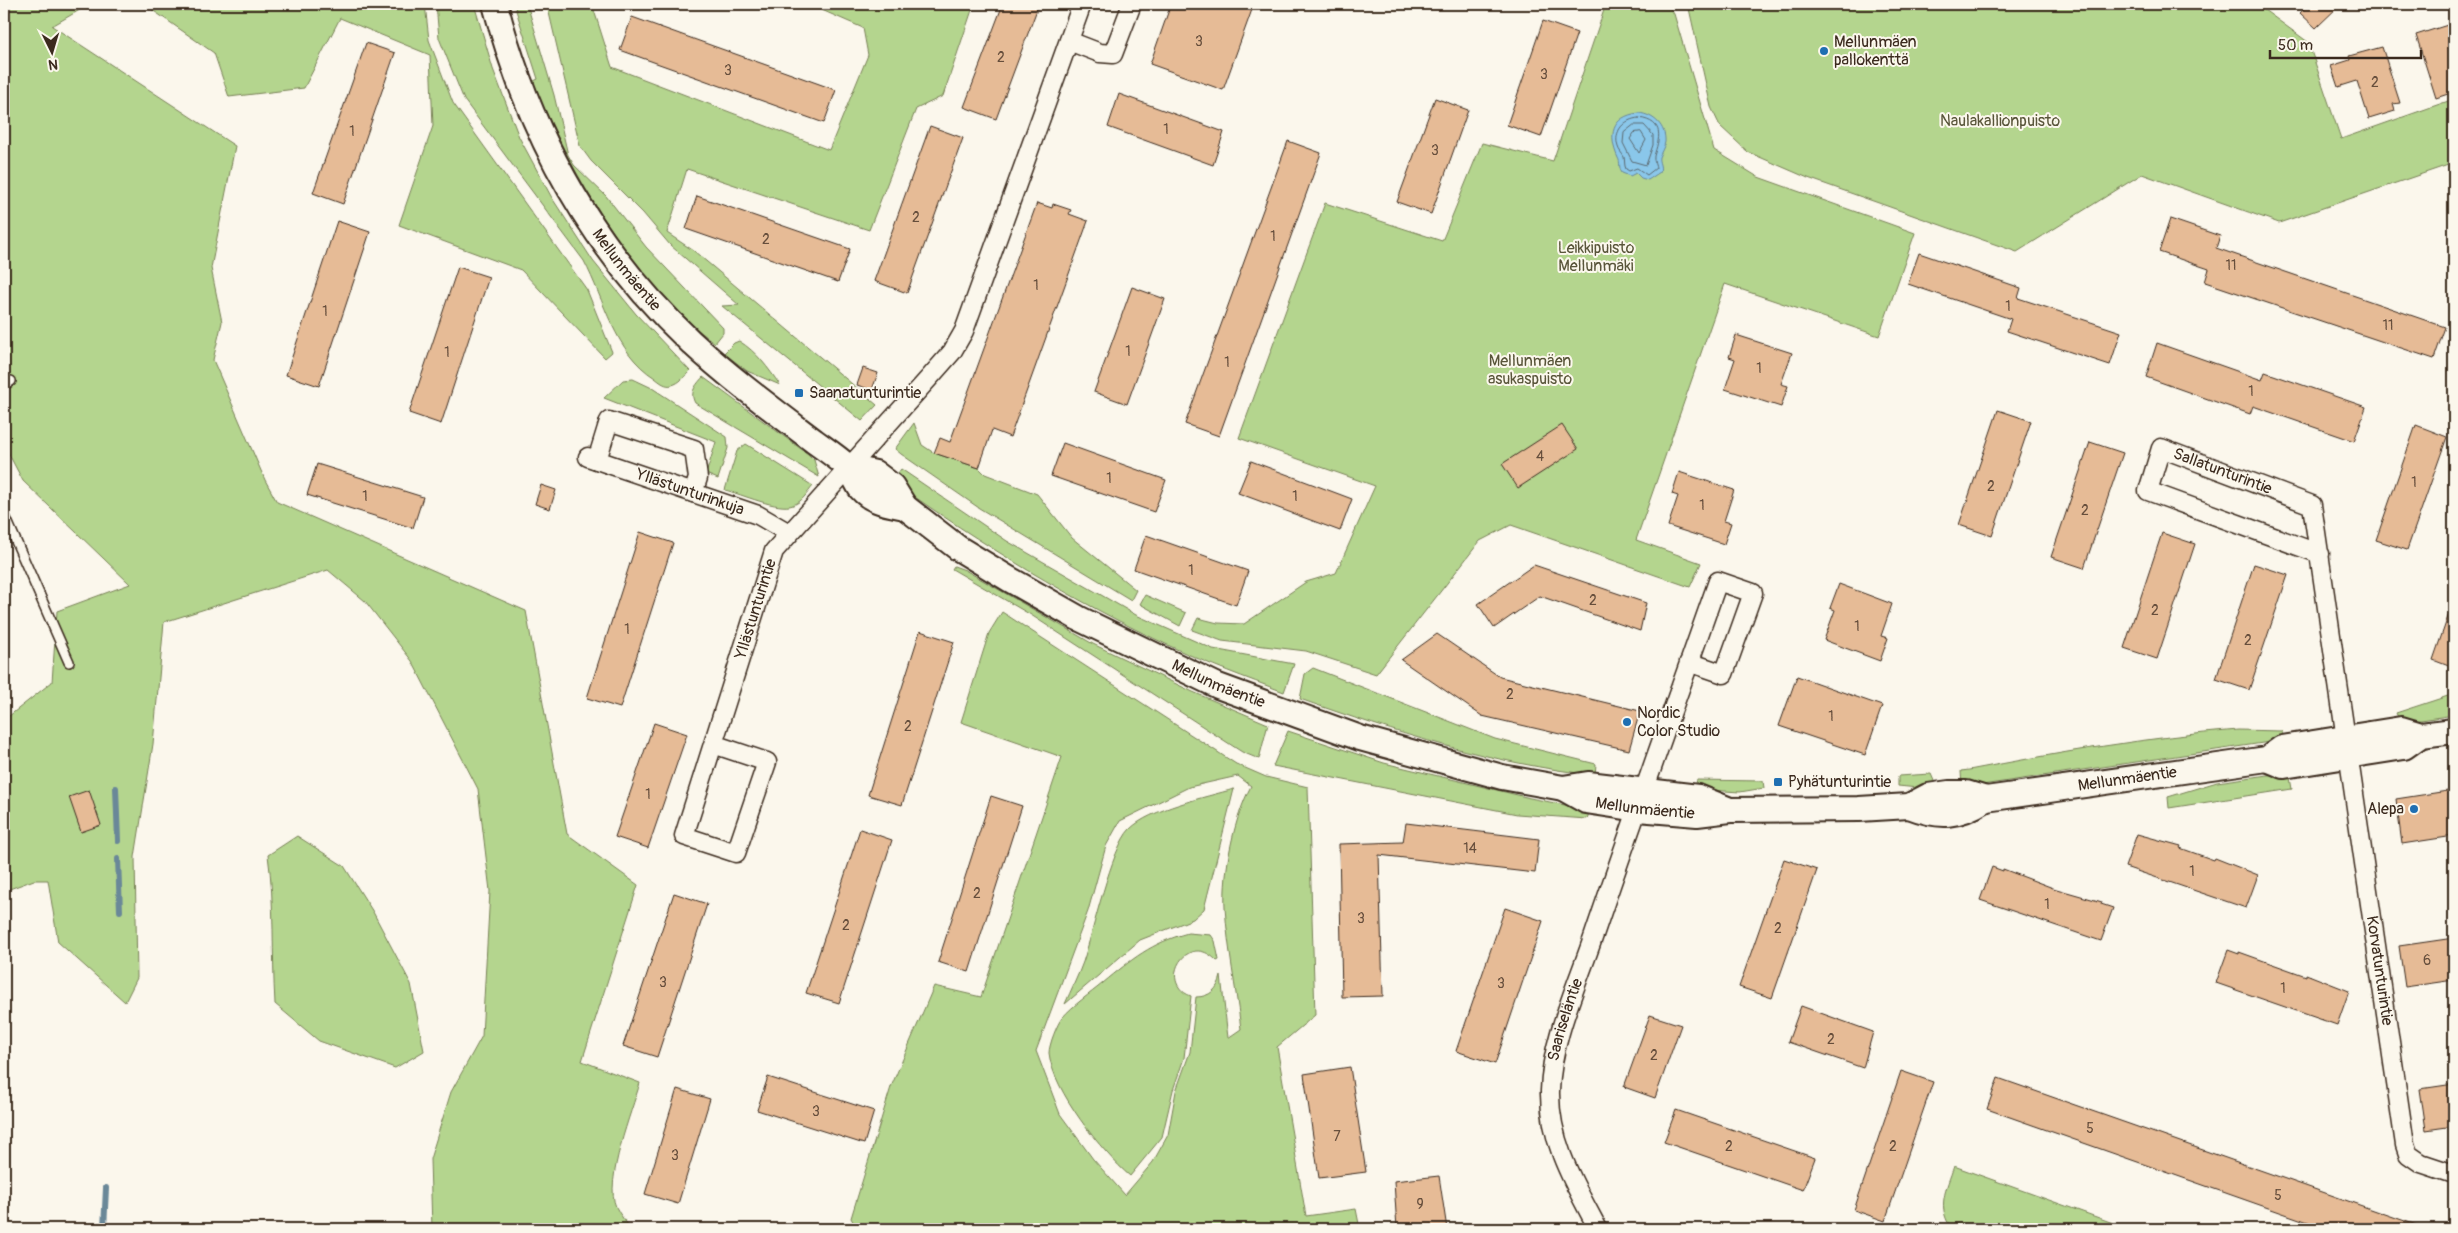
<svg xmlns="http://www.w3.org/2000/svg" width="2458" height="1233" font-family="Pangolin,sans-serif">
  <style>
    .green { fill: #b4d58e; stroke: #788056; fill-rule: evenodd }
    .water { fill: #8ac7ea; stroke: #6a8898 }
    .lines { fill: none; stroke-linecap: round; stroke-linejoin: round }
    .shore { stroke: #5b6970; stroke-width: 1 }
    .stream { stroke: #6a8898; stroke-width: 6 }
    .building { fill: #e6bb96; stroke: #3b2a1e }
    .lane-casing { stroke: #3b2a1e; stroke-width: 12 }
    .street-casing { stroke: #3b2a1e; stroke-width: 21 }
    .secondary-casing { stroke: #3b2a1e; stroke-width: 28 }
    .lane { stroke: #fbf7ec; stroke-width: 9 }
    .street { stroke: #fbf7ec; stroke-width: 18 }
    .secondary { stroke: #fbf7ec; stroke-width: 24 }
    .poi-dot { fill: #1f6fb2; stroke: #fbf7ec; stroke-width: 2 }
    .labels { text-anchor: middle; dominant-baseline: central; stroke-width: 4; stroke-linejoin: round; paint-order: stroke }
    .number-label { font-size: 14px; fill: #664e3c }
    .poi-label { font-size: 16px; fill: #3b2a1e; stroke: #fbf7ec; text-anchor: start }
    .park-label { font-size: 16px; fill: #59553a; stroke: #fbf7ec }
    .street-label { font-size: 16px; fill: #3b2a1e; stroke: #fbf7ec }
  </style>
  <rect width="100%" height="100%" fill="#fbf7ec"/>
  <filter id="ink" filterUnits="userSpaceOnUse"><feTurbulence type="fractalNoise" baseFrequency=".02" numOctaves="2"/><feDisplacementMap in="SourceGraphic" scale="10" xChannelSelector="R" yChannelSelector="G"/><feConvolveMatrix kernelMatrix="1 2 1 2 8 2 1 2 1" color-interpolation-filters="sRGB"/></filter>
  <g filter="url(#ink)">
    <path class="green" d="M4,4H90L52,26L235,146L211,268L222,322L213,360L265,480L277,502L526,611L567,834L638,885L582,1061L640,1083C632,1111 604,1181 616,1207C620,1215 626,1223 632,1229H432L430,1159L451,1092L482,1036L490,891L478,789L412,661L365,601L328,570L164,622L153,744L135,857L137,978L125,1002L58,942L48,880H34L4,891V720L52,682L57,611L130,584L23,481L4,445Z
      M119,4H425L429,40L453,103L587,290L612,352L605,358L521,270L399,225L433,126L430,55L340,18L304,88L229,97L214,53L151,9Z
      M436,4H474L493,69L519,137L552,198L593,261L636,314L690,371C685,376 680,383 672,385C666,387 660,382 655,378C614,352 605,301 584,261L464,100L439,38Z
      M514,4H527L554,95L568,155L574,165L606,196L646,247L723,328V333L715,343C692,327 673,306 654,285C601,224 565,156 532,82L538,79Z
      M547,4H592L612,67L829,150L868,55L863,28L808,4H974L943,96L916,109L869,230L687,169L667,233L694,251L877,405L862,421L722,306L739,305L670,245L643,213L591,161L580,146Z
      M1606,4H1667L1674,14L1714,150L1758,177L1915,233L1879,336L1725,284L1636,540L1701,563L1690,587L1511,525L1480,541L1376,674L1306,651L1222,641L1192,630L1198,618L1218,623L1244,624L1306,582L1336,573L1375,486L1239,438L1325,203L1442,241L1482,143L1553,161Z
      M1688,4H2256L2308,42L2341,139L2454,99V163L2279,223L2142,174L2017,252L1808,178L1748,152L1720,126L1711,107Z
      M739,341C757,352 768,368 780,385L747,371L724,353L734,343Z
      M703,377L808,454L814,460L819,477L695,403C689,392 696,385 703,377Z
      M633,379L652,388L727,437L728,448L718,479L706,474L716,442L604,398L623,380Z
      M914,423L922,445L934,453L979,468L985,474L1037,494L1072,538L1136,590L1131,600L979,508L901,454L895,449Z
      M746,444L813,486C807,493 802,502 793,505C779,511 741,494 725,490L737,451Z
      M901,469L1007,541L1136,615L1213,649L1294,664L1284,692C1246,678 1208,664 1172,647C1073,601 981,544 892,481Z
      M954,566L965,570L1093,644L1193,692L1268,724L1259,759L1242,752L1031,615L952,569Z
      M1145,595L1186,613L1180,626L1140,604Z
      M1002,612L1236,764L1266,777L1308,787L1315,1015L1277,1047L1306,1216L1356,1209L1360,1229H857L851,1218L891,1087L934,986L981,997L1062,757L961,722L989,633ZM1238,776L1251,786C1234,818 1223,871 1225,908C1228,949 1236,989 1241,1029L1228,1038L1221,976C1218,989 1210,997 1196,997L1190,1052L1176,1091L1168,1135L1153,1162L1125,1195L1093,1159L1060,1114L1036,1051L1088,911L1106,846L1120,821L1189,787Z
      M1313,668L1495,739L1596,764L1595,775C1494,764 1396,733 1300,699L1305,674Z
      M2454,694V715L2401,723L2396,713Z
      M2238,730L2282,731L2283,740L1962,788L1961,771L1969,770C2057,753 2148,737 2238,730Z
      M1288,731L1384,763L1530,798L1590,810L1587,819L1517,814L1273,766Z
      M2289,772L2292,789L2169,808L2168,797L2217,782Z
      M1931,774L1938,790L1898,786V776Z
      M1697,780L1763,781L1764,788L1740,792L1694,789Z
      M1234,789L1204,909L1193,919L1140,940L1065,1004C1071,990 1078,976 1083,962C1093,933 1111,848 1130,829C1150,809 1206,797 1234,789Z
      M297,836L344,866L373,912L411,984L424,1051L395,1068L319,1041L275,1004C272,955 275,904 268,855Z
      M1188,933L1211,935L1215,941L1219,960L1217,961C1187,929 1156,983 1191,996L1184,1058L1173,1090L1162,1137L1130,1176C1102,1152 1053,1091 1049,1053C1049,1045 1057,1024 1062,1018C1073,1005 1090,994 1103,983C1132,959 1151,943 1188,933Z
      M1954,1166L2127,1228L2126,1229H1952C1936,1207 1946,1190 1954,1166Z"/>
    <path class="water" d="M1639,113C1654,115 1666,126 1665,142C1664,148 1661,152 1659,157C1658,162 1662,166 1660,172L1648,180L1641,178L1636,173L1630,176L1622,173C1618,167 1621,163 1618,158C1608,136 1611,116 1639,113Z"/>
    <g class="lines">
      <path class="shore" d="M1639,118C1666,122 1659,139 1654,156C1653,160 1656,165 1656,168L1647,175L1637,168L1629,171L1626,169C1624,165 1625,161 1624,157C1622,153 1619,151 1618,147C1613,131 1624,119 1639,118Z
        M1634,125H1644L1653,135V145L1646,165L1632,161L1623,143L1624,133Z
        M1641,132L1646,140L1639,153L1630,139L1634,133Z"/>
      <path class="stream" d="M116,788L118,841
        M118,859L120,911
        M104,1229L106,1188"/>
    </g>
    <path class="building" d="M1003,4H1039L996,119L964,107Z
      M1171,4H1254L1223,90L1150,64Z
      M2309,4H2341L2316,28L2300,13Z
      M632,17L836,90L824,123L620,50Z
      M1543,21L1577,33L1541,137L1507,125Z
      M2454,23V92L2436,98L2416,35Z
      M366,43L395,53L343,204L313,193Z
      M2382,47L2400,103L2393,104L2395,111L2369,119L2357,81L2338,87L2331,66L2350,60L2349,56Z
      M1119,94L1224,132L1213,165L1108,127Z
      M1435,98L1468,110L1431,214L1397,202Z
      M930,126L963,138L907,293L874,281Z
      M1288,141L1321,153L1219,436L1185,424Z
      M697,196L850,249L838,282L686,229Z
      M1037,203L1052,208L1053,204L1071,210L1069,214L1088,221L1010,437L992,430L979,468L934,453L940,438L950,442Z
      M2170,219L2220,236L2216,248L2445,327L2434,359L2205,282L2209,269L2159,252Z
      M337,221L370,232L319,386L286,375Z
      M1919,253L2021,288L2018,298L2121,332L2110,365L2007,331L2011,319L1908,284Z
      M458,267L489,277L441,424L409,413Z
      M1132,287L1165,299L1127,404L1094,392Z
      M1736,335L1792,353L1781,384L1788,386L1781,407L1725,389L1735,359L1729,357Z
      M2157,343L2262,380L2265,372L2366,407L2354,441L2253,406L2250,414L2146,377Z
      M863,368L878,373L872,390L857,385Z
      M1998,410L2031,421L1992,536L1959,525Z
      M1562,425L1578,449L1518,488L1502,464Z
      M2416,425L2447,437L2407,550L2376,540Z
      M2090,442L2123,453L2084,568L2051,557Z
      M1063,443L1166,480L1154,512L1051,476Z
      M1251,461L1352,499L1340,531L1238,493Z
      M317,464L423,497L413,528L307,495Z
      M1679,472L1734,490L1724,521L1731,523L1724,544L1668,526L1678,496L1672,494Z
      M541,485L556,490L550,509L535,504Z
      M640,532L673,543L620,708L587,698Z
      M2162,533L2195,544L2157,659L2124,648Z
      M1146,535L1248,571L1236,605L1134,569Z
      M2254,564L2288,575L2249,690L2216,679Z
      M1534,565L1646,603L1640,631L1540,596L1494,628L1478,604Z
      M1839,584L1892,604L1881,636L1888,638L1880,661L1824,640L1835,610L1830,608Z
      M2452,605L2454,606V668L2433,660Z
      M920,631L954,642L902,805L868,795Z
      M1437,634L1500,677L1640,711L1629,750L1482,716L1401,660Z
      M1797,676L1882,706L1865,755L1779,726Z
      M654,723L687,734L648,848L615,837Z
      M89,790L101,825L81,832L69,797Z
      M2454,790V836L2402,844L2396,799Z
      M991,796L1022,806L969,972L938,962Z
      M1406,823L1539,839L1535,873L1379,855L1383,996L1342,997L1339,844L1403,842Z
      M860,829L892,840L839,1003L806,993Z
      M2137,834L2181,846L2180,848L2214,860L2215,858L2258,875L2246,908L2125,867Z
      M1784,859L1817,870L1772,998L1739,987Z
      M1992,867L2003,871V869L2053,888L2102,902L2101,904L2113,908L2101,941L1980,900Z
      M674,893L707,904L657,1057L623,1046Z
      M1505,908L1543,921L1495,1064L1456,1051Z
      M2454,938V980L2405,987L2399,946Z
      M2228,950L2239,954V952L2306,976V974L2349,991L2337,1025L2216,983Z
      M1801,1006L1873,1032L1863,1068L1788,1042Z
      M1650,1015L1681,1025L1655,1098L1624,1087Z
      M1350,1067L1366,1172L1319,1178L1304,1074Z
      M1901,1071L1933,1082L1885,1221L1854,1210Z
      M768,1077L874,1111L864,1144L757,1110Z
      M1998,1078L2422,1227L2421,1229H2328L1987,1109Z
      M2454,1084V1126L2426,1130L2420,1089Z
      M677,1089L710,1099L678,1204L645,1194Z
      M1676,1110L1815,1158L1803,1190L1664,1142Z
      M1439,1176L1447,1229H1397L1394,1181Z"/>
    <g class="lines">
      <defs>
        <path id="lane" d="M4,385L11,381
          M4,514L69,662"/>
        <g id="street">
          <path d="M1069,41L1100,53L1113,54L1132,4"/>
          <path id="s1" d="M588,457L758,515L789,533"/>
          <path d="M597,460L609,421L694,449L698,478L693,493"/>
          <path id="s2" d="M2320,554L2148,491L2161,448L2312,505L2405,1145L2408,1154L2421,1163L2454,1174"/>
          <path id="s3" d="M713,744L767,762L736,853L684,836L774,551L930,377L952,352L964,331L1082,4"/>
          <path id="s4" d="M1598,1229C1575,1185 1549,1143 1550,1091C1551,1039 1579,981 1595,932C1635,814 1677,698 1718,581L1753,593L1724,674L1689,662"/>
        </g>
        <g id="secondary">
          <path id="s5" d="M495,4C529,134 592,249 691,342C730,378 772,409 814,441C825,449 837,457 847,466C853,472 856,482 861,489C872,502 890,504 905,507"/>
          <path id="s6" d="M848,467L875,473L892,486L905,507L958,548L1009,579L1078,618L1218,686L1360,738L1502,777L1563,788L1588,784L1698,797L1730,810"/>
          <path d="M2267,759L2284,766L2290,765L2404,747L2421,735"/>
          <path id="s7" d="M1563,788L1586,801L1638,809L1697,814L1730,810L1859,809L1909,806L1928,796L1949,793H1966L1986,799"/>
          <path id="s8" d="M1909,806C1940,818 1958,817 1986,799L2267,759L2282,748L2401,729L2421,735L2454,731"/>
        </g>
      </defs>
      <use href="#lane" class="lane-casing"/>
      <use href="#street" class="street-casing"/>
      <use href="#secondary" class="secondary-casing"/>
      <use href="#lane" class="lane"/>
      <use href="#street" class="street"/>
      <use href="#secondary" class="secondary"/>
    </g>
  </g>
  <g class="poi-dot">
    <circle cx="1824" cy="51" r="5"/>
    <rect x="794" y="388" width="10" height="10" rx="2.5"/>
    <circle cx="1627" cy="722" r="5"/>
    <rect x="1773" y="777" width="10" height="10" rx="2.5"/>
    <circle cx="2414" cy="809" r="5"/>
  </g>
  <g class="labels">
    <g class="number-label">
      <text x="1199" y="41">3</text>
      <text x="1001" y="57">2</text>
      <text x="728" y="70">3</text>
      <text x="1544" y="74">3</text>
      <text x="2375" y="82">2</text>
      <text x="1166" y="129">1</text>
      <text x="352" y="131">1</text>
      <text x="1435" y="150">3</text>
      <text x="916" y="217">2</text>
      <text x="1273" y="236">1</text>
      <text x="766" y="239">2</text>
      <text x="2231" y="265">11</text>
      <text x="1036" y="285">1</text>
      <text x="2008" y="306">1</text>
      <text x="325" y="311">1</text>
      <text x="2388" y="325">11</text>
      <text x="1128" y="351">1</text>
      <text x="447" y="352">1</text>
      <text x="1227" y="362">1</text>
      <text x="1759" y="368">1</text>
      <text x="2251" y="391">1</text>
      <text x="1540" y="456">4</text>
      <text x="1109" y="478">1</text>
      <text x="2414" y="482">1</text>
      <text x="1991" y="486">2</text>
      <text x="365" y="496">1</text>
      <text x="1295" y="496">1</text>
      <text x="1702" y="505">1</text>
      <text x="2085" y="510">2</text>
      <text x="1191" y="570">1</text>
      <text x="1593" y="600">2</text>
      <text x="2155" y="610">2</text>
      <text x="1857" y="626">1</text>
      <text x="627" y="629">1</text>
      <text x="2248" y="640">2</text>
      <text x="1510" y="694">2</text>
      <text x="1831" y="716">1</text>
      <text x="908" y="726">2</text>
      <text x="648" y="794">1</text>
      <text x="1470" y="848">14</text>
      <text x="2192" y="871">1</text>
      <text x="977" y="893">2</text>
      <text x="2047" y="904">1</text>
      <text x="1361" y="918">3</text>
      <text x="846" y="925">2</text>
      <text x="1778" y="928">2</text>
      <text x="2427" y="960">6</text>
      <text x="663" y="982">3</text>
      <text x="1501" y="983">3</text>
      <text x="2283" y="988">1</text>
      <text x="1831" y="1039">2</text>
      <text x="1654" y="1055">2</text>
      <text x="816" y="1111">3</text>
      <text x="2090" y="1128">5</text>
      <text x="1337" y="1136">7</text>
      <text x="1729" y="1146">2</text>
      <text x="1893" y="1146">2</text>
      <text x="675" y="1155">3</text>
      <text x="2278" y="1195">5</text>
      <text x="1420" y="1204">9</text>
    </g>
    <g class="poi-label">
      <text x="1834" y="42">Mellunmäen<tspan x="1834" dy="18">pallokenttä</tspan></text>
      <text x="809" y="393">Saanatunturintie</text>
      <text x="1637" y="713">Nordic<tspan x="1637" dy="18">Color Studio</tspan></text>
      <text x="1788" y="782">Pyhätunturintie</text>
      <text x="2404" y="809" text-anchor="end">Alepa</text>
    </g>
    <g class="park-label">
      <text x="2000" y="121">Naulakallionpuisto</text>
      <text x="1596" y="248">Leikkipuisto<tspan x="1596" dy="18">Mellunmäki</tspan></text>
      <text x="1530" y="361">Mellunmäen<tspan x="1530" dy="18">asukaspuisto</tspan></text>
    </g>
    <g class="street-label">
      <text stroke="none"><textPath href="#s5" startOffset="299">Mellunmäentie</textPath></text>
      <text stroke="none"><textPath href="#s2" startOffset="294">Sallatunturintie</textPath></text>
      <text stroke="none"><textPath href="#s1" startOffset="108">Yllästunturinkuja</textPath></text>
      <text stroke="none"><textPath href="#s3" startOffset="446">Yllästunturintie</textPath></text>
      <text stroke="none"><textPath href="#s6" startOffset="435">Mellunmäentie</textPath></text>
      <text stroke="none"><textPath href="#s8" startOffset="224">Mellunmäentie</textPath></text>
      <text stroke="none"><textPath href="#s7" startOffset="86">Mellunmäentie</textPath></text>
      <text stroke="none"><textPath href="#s2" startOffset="860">Korvatunturintie</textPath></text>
      <text stroke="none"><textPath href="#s4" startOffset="221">Saariseläntie</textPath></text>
    </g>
  </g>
  <rect width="2458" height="1233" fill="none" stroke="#fbf7ec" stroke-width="20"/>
  <rect x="10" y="10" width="2438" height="1213" fill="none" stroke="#3b2a1e" stroke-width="2" filter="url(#ink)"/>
  <g transform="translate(52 52) rotate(175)" stroke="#fbf7ec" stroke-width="4" paint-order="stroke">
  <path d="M0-4L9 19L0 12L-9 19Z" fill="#3b2a1e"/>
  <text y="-8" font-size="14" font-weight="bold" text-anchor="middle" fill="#3b2a1e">N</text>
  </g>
  <path d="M2270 50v8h151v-8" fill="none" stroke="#3b2a1e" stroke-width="2.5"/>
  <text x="2278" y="50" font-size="15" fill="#3b2a1e" stroke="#fbf7ec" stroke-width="4" paint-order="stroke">50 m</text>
</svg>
